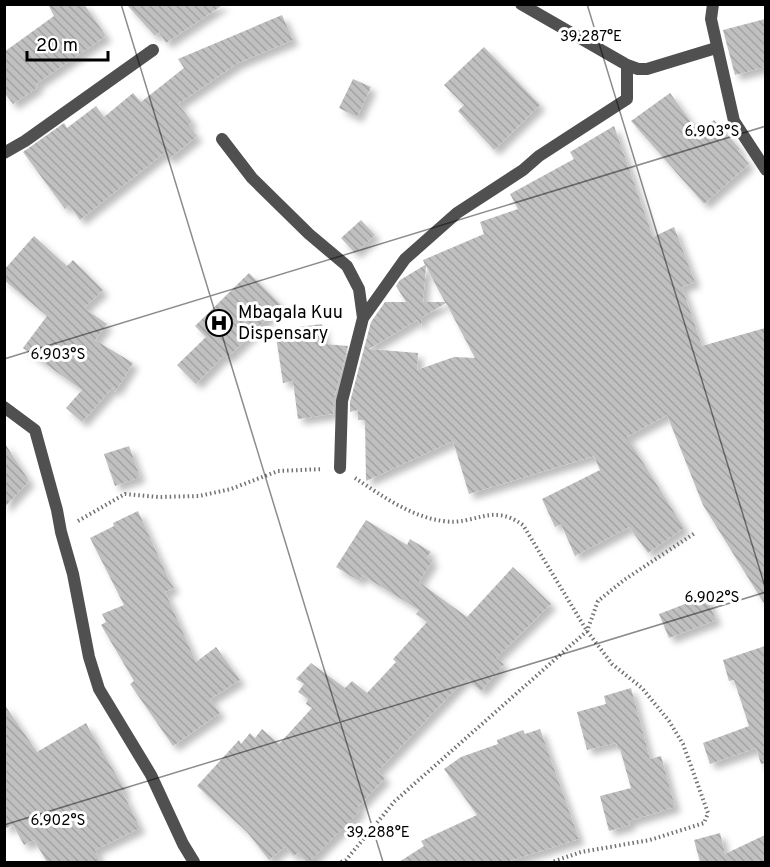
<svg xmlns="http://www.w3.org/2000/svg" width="770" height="867" font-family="Overpass,sans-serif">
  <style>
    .building { fill: url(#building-back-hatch); fill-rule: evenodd; filter: url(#shadow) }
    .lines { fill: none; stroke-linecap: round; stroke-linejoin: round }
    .path { stroke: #727272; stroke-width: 4; stroke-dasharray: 1.5 3; stroke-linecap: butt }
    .street { stroke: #505050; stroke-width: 12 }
    .ticks { fill: none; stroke: #000; stroke-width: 1.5; stroke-opacity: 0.45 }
    .labels { text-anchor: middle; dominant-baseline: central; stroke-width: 6; stroke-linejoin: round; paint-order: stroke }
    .poi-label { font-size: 18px; fill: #000; stroke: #fff; text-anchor: start }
    .ticks-label { font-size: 15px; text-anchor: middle; fill: #000; stroke: #fff; stroke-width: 6; stroke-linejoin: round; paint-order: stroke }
  </style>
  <defs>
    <pattern id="building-back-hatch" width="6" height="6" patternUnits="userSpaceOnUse" patternTransform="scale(1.5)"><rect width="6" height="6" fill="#c0c0c0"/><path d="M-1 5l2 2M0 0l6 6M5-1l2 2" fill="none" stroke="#a3a3a3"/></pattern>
    <filter id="shadow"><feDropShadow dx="5.5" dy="5.5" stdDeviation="3" flood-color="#0004"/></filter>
  </defs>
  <rect width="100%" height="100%" fill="#fff"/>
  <path class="building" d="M48,4H84L106,36L36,84L38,87L13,104L4,92V52L54,16Z
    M126,4H224L166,43L159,32L155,36Z
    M282,15L293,40L238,63L178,104L192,122L188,125L197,136L169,159L164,153L80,220L69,205L65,209L23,152L64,123L67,128L96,106L104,117L133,93L141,102L184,68L178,59Z
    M765,19V67L735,75L723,30Z
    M484,47L540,105L494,150L458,111L464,105L444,85Z
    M353,79L371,87L357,117L339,108Z
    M670,93L699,133L714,120L740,149L738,151L749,164L704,204L631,121Z
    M614,126L653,237L674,227L695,282L682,287L702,346L765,328V605L703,505L667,415L627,437L684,528L648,553L629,527L575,556L561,524L555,527L542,499L600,470L594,456L469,494L453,441L366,481L365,420H358V410L350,412V402L371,322L385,302H406L396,286L400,280L425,265L423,260L484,234L480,222L518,209L510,194L574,159L570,152ZM426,266L440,293L445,302H423ZM446,303L475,358L454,357L417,370L418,353L369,349L417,320L421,326L422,317Z
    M361,220L375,235L355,253L341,238Z
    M34,236L67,266L73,260L103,290L84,308L107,324L95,340L133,363L115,392L113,387L82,422L66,408L82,390L23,348L47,316L4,280V270Z
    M249,273L281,305L227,358L224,355L196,384L177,365L206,337L195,326Z
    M322,324L325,344L348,346L334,399L333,414L298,419L293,381L283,383L275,330Z
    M4,442L29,481L4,508Z
    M129,446L140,477L115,486L104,454Z
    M138,511L169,580L174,588L165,592L196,662L216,647L240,680L210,699L220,713L173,746L130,684L134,681L101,625L106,622L102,614L124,605L90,538L114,526L113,523Z
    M366,520L407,545L410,539L431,552L427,557L433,560L419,582L467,617L513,567L551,604L496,658L504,664L481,691L466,678L378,771L385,778L357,808L360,811L309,862H307L298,853L294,856L285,847L269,860L247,832L197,786L239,740L241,744L250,733L255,738L262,729L279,744L312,708L306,704L308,699L298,692L304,684L296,679L311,663L345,688L352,681L367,693L396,662L393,659L427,622L416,614L419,610L362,575L359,581L336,567Z
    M706,596L716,620L669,638L659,614Z
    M765,646V763L761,764L756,748L710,764L703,743L749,726L734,680L729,681L723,660Z
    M631,688L650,759L661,756L675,807L629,821L630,825L609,831L600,796L631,788L620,749H618L616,743L587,750L577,712L606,704L604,696Z
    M4,704L37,752L86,723L88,727L125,790L122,791L140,828L95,850L100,862H47L34,840L24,845L13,825L4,829Z
    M540,729L579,839L506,862H399L424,846L421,841L477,815L444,769L461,757L498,744L497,740L523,730L525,734Z
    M720,833L725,854L765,835V862H700L694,840Z"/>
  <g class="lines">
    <path class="path" d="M355,478C381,495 411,517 443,521C476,526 490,502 523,525L587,631L612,664L642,688L669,721L683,744L708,813L704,823L650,840L581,852L552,862
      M78,521L125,494L158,497L199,496L231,489L278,471L323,469
      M341,862L346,860L395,801L587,631L598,601L624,580L695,533"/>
    <path class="street" d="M521,4L627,65L638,69H647L716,48
      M713,4L711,19L734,121L766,170
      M222,139L252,178L309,234L347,266L359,289L363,318L342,401L340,468
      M4,153L25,141L153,50
      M363,318L405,259L457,213L523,170L539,156L627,99V65
      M4,407L35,430L57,510L61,532L73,574L89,657L99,689L151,775L183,844L194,862"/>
  </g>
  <path class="ticks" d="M121,4L383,862M587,4L766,590M4,359L766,126M4,825L766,592"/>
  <defs>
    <symbol id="hospital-ring" viewBox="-11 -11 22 22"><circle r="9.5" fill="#fff" stroke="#000" stroke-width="1.5"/><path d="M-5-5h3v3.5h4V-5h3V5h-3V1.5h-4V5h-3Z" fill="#000"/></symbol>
  </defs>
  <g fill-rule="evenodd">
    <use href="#hospital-ring" x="204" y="308" width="30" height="30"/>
  </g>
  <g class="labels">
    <g class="poi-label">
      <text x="238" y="313">Mbagala Kuu<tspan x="238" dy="21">Dispensary</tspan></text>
    </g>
  </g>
  <g class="ticks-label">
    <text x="591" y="41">39.287°E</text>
    <text x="712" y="136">6.903°S</text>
    <text x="58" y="359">6.903°S</text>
    <text x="712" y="602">6.902°S</text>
    <text x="58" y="825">6.902°S</text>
    <text x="378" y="837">39.288°E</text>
  </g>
  <rect width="770" height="867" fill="none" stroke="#000000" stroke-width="12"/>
  <path d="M27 51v9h81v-9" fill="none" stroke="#000000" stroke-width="3"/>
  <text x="36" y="51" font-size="18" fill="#000000" stroke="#ffffff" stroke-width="4.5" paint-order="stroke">20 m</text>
</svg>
